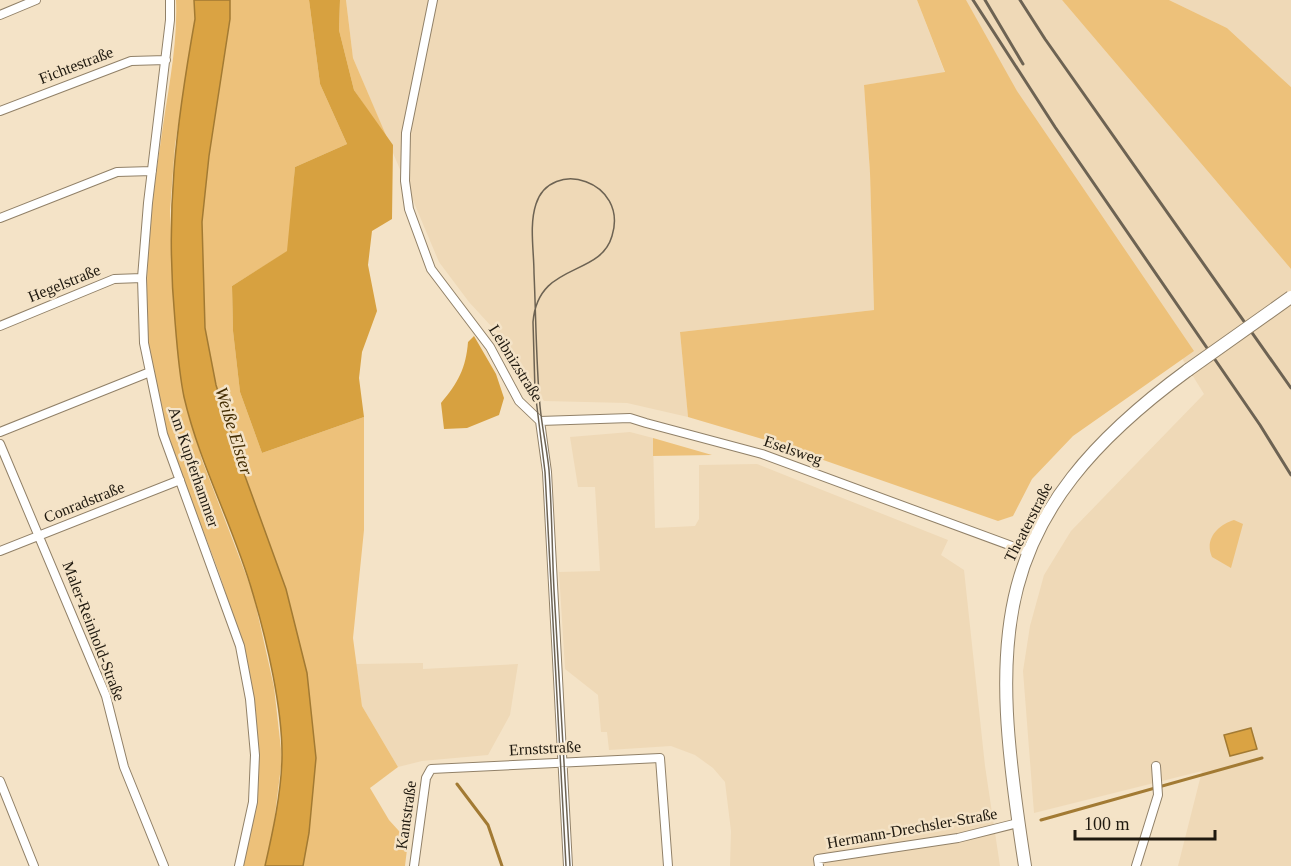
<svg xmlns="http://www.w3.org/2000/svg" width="1291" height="866" font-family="'Times New Roman',serif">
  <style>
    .built { fill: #efd9b7 }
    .green { fill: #edc17a }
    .forest { fill: #d7a140 }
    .water { fill: #daa343; stroke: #a27a33; stroke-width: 1.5 }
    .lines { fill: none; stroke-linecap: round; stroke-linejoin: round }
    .stream { stroke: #a27a33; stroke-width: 3 }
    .minor-casing { stroke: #918168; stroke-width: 10 }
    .secondary-casing { stroke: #918168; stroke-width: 14 }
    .minor { stroke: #fff; stroke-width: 8 }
    .secondary { stroke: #fff; stroke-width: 12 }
    .tram { stroke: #6d6353; stroke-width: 1.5 }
    .rail { stroke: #6d6353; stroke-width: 3 }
    .secondary-bridge-casing { stroke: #918168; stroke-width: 14; stroke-linecap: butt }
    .secondary-bridge { stroke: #fff; stroke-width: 12 }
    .labels { text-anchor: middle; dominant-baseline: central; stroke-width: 5; stroke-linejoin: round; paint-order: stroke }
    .street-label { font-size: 16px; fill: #1f190f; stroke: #f4e3c7 }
    .water-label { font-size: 18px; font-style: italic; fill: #422c02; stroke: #f4e3c7 }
  </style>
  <rect width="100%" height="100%" fill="#f4e3c7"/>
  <path class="built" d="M346,0H917L945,73L864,85L870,173L874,310L680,332L688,417L627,403L544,401L502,338L469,302L439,262L353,58Z
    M960,0H1062L1291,269V866H1178L1202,771L1034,813L1023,671L1030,626L1044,575L1071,531L1204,394Z
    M1169,0H1291V87L1227,28Z
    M630,432L653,438L655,528L695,526L699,519V465L757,464L948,540L941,555L964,570L985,766L1000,866H730L731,831L725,782L713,768L695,755L671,746L609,750L607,732H601L598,695L565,669L559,572L600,571L595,487H578L570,437Z
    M423,663V669L518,664L510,715L488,755L422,761L398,767L362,706L356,664Z"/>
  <path class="green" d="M176,0H194L195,19L175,145L170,211L177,338L184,396L202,460L253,593L274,687L282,758L273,831L265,866H243C247,844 254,822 257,799C265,737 240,633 219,573C191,495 153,418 148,334C144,269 151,204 161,140C167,94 178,47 176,0Z
    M230,0H309L320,84L347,144L295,167L288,251L232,286L233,331L240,392L262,453L364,417V530L353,638L362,706L398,767L370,788L389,820L408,841L405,866H303L309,833L286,589L245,476L216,385L205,328L202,222L209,156L230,19Z
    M340,0H346L353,58L388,140L354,90L339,30Z
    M917,0H966L1017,91L1194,351L1073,436L1032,479L1013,516L998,521L766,440L688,417L680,332L874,310L870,173L864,85L945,72Z
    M1062,0H1169L1227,28L1291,87V269Z
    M653,438L712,455L653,456Z
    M1234,520L1243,524L1231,568L1212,557C1204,539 1218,525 1234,520Z"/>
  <path class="forest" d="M309,0H340L339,30L354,90L393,145L392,219L372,231L368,265L377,311L362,352L359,378L364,417L262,453L240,392L233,331L232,286L287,251L295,167L347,144L320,84Z
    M474,336L496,374L504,398L499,415L467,428L444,429L441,403C458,383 466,368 468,342Z"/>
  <path class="water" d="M194,0H230V19L209,156L202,222L205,328L216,385L245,476L286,589L307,673L316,758L309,833L303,866H265C273,831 281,794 282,759C283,710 267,641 253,594C234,527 200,466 184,397C179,373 177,346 175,321C165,212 176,126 195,19Z
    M1251,728L1257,749L1230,756L1224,735Z"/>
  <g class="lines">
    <path class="stream" d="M457,784L488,825L502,866
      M1041,820L1262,758"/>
    <defs>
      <path id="minor" d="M170,0V20L148,203L142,278L144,343L163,434L240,646L250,699L255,755L253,802L239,866
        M433,0L406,133L405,181L409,209L431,269L490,347L519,401L540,421L547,472L568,866
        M0,15L36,0
        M0,111L131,61L166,60
        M0,218L117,172L152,171
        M0,326L114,279L142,278
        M540,421L630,418L646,423L762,454L1028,552
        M0,432L150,372
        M0,444L106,696L124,767L164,866
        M0,551L180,480
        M0,781L34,866
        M414,866L426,778L431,769L660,758L668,866
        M819,866L818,859L958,838L1018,823
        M1136,866L1158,795L1156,766"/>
      <path id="secondary" d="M1025,866C989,635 986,518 1188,370"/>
    </defs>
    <use href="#minor" class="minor-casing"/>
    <use href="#secondary" class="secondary-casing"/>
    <use href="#minor" class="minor"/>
    <use href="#secondary" class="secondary"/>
    <path class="tram" d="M566,866L545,472L535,391L533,322C538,261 600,278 612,236C629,181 551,157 536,204C529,225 534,251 534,273C536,317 536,362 540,406C542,428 547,449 549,470C552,510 552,550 554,590C559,682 565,774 570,866"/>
    <path class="rail" d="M973,0L1055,127L1260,425L1291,475
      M985,0L1023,64
      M1020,0L1045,39L1291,388"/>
    <defs>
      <path id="secondary-bridge" d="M1188,370L1291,297"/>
    </defs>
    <use href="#secondary-bridge" class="secondary-bridge-casing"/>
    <use href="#secondary-bridge" class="secondary-bridge"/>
  </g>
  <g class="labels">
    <g class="street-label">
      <text transform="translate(76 65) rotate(-21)">Fichtestraße</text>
      <text transform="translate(64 283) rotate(-22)">Hegelstraße</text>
      <text transform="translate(516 363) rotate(58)">Leibnizstraße</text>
      <text transform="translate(793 450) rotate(19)">Eselsweg</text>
      <text transform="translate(194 467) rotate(71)">Am Kupferhammer</text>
      <text transform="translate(84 502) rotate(-22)">Conradstraße</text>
      <text transform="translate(1028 522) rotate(-63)">Theaterstraße</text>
      <text transform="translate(94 631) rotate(69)">Maler-Reinhold-Straße</text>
      <text transform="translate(545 748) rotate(-3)">Ernststraße</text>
      <text transform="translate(406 815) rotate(-82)">Kantstraße</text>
      <text transform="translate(912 828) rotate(-10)">Hermann-Drechsler-Straße</text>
    </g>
    <g class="water-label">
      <text transform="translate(234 431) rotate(73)">Weiße Elster</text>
    </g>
  </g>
  <path d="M1075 830v9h140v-9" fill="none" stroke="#1f190f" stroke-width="3"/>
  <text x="1084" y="830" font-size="18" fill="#1f190f" stroke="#f4e3c7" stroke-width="4.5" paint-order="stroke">100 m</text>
</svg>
